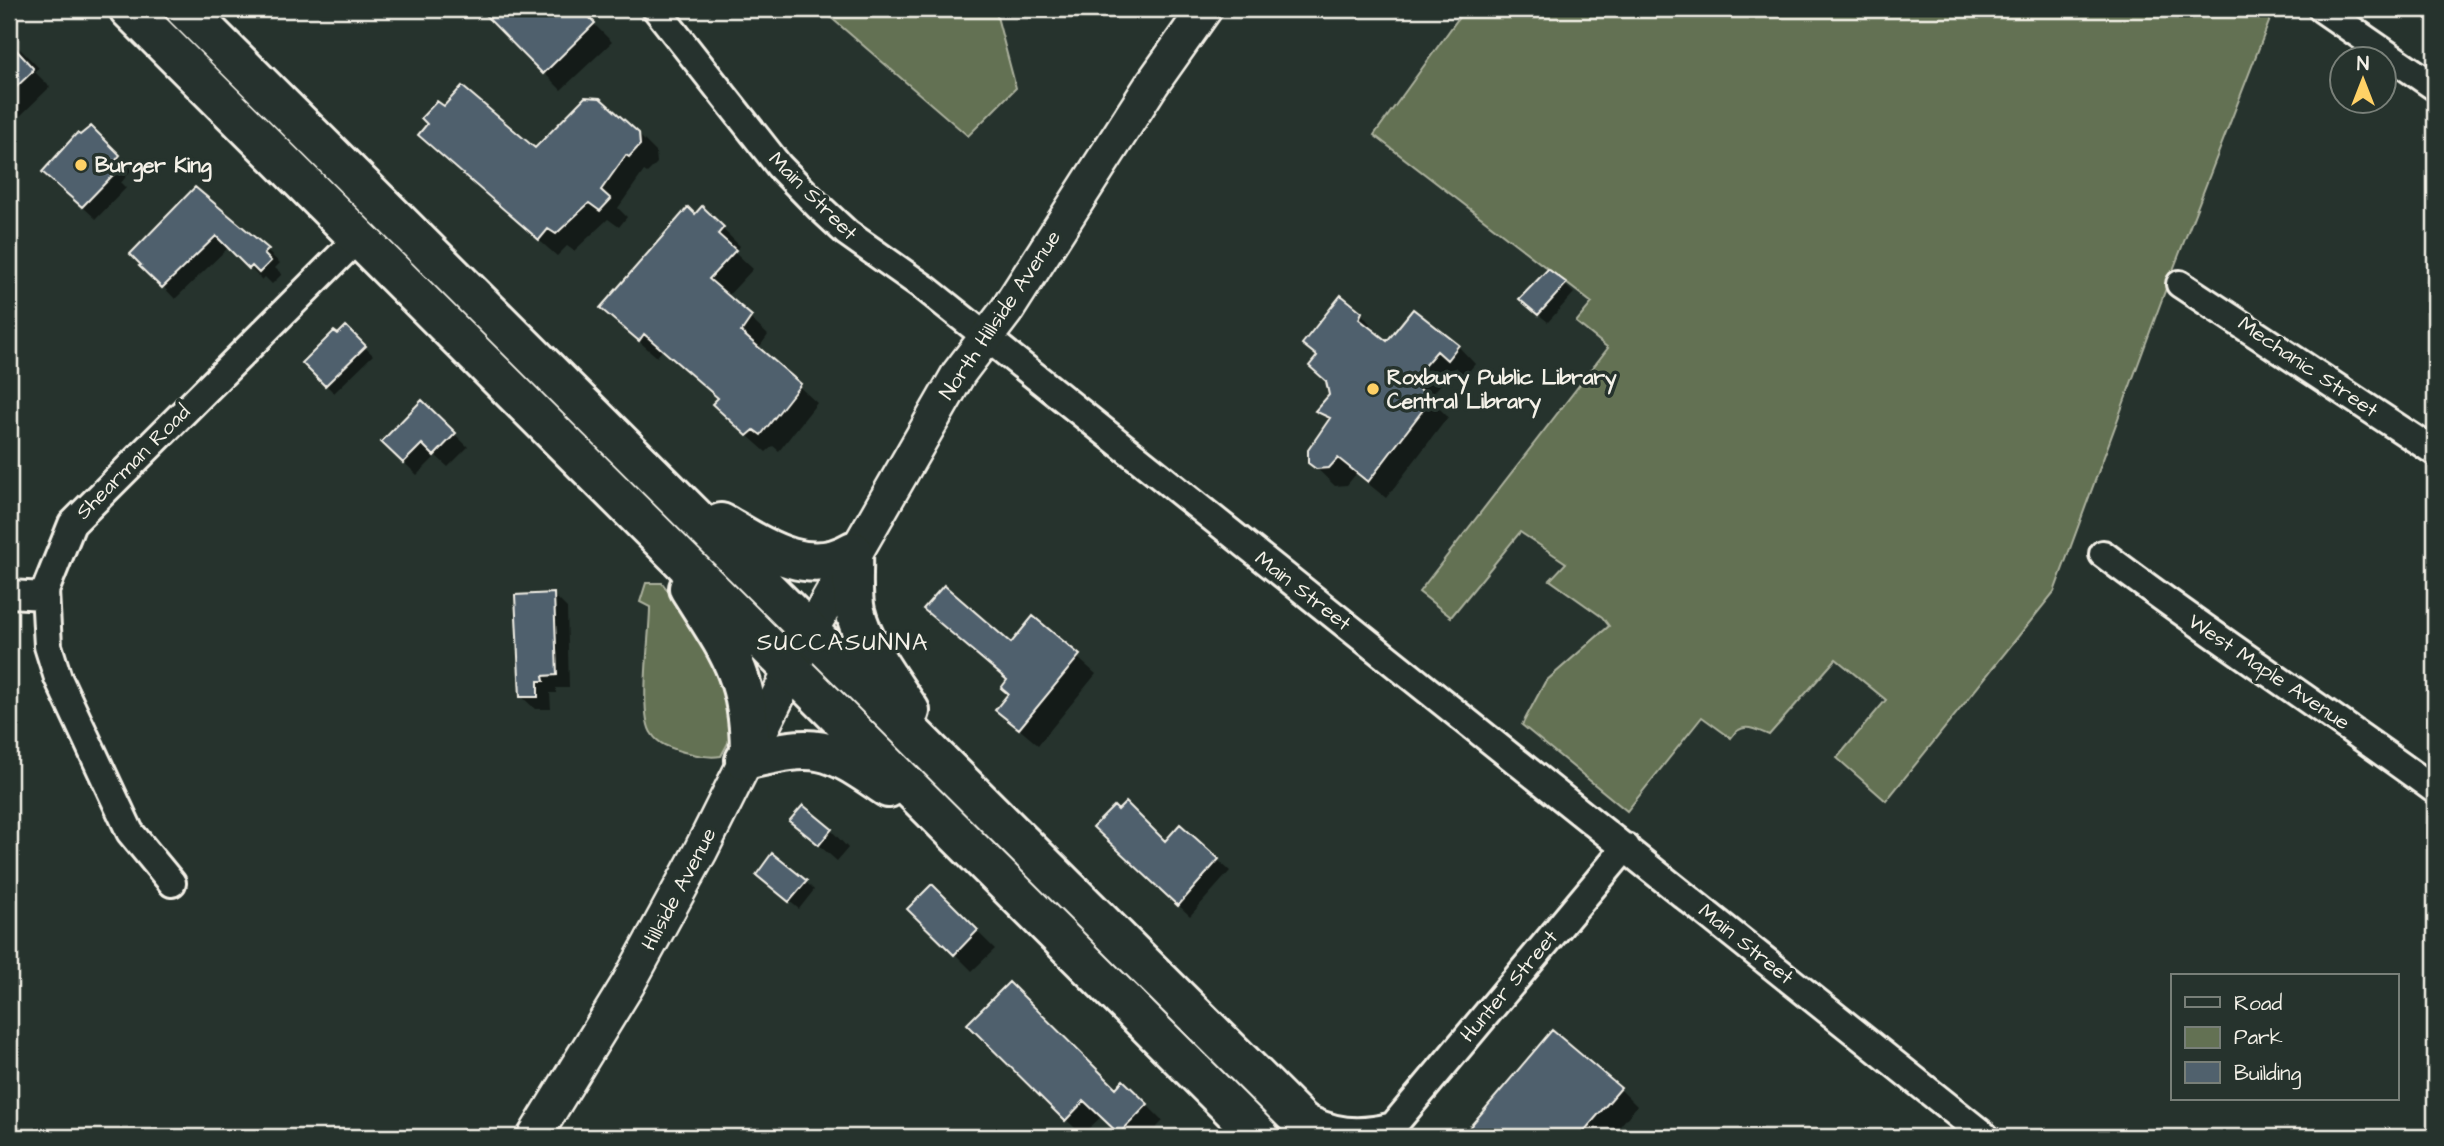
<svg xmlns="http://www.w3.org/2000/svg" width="2444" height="1146" font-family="'Architects Daughter',sans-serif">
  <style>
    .green { fill: #637153; stroke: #acb19e; stroke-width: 2 }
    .shadow { fill: #0007 }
    .building { fill: #50616d; stroke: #f4f1e8; stroke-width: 2 }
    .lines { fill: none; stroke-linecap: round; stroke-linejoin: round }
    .minor-casing { stroke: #f4f1e8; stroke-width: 32 }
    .major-casing { stroke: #f4f1e8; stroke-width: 38 }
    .highway-casing { stroke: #f4f1e8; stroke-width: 44 }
    .minor { stroke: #26332d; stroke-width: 26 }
    .major { stroke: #26332d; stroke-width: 33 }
    .highway { stroke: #26332d; stroke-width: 38 }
    .poi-dot { fill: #ffd166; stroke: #26332d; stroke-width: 2.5 }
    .labels { text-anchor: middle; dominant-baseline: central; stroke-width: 7; stroke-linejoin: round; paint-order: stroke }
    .poi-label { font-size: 21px; font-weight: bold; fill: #f4f1e8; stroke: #26332d; text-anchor: start }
    .street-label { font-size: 21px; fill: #f4f1e8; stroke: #26332d }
    .quarter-label { font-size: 24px; letter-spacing: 2px; fill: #f4f1e8; stroke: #26332d }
  </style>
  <rect width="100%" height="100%" fill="#26332d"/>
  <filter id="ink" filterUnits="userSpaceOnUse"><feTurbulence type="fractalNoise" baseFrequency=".0143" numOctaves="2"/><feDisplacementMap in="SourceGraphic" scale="14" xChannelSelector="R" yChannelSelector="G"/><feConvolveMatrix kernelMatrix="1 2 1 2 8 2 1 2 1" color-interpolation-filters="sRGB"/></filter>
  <g filter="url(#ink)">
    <path class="green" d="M821,9H995L1016,88L968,136Z
      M1465,9H2274L2168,283L2054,592L1886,801L1837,758L1886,700L1836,659L1769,735C1754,729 1742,721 1731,738L1702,717L1627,811L1522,725L1545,682L1609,626L1602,617L1550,580L1566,563L1520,532L1451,617L1419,592L1608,348L1576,322L1592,303L1374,135Z
      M646,583H662L719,654L734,732L721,756C708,758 696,755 684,752C671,748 659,745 652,734C638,716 650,635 650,607L640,602Z"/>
    <path class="shadow" d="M481,9H579L612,42L561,90Z
      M9,38L39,68L35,72L50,87L16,120L9,113Z
      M91,128L132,169L121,183L126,188L96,219L58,184L80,138Z
      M638,134L656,152L657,163L647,173L644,171L618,208L627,217L619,227L608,219L574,251L567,246L557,256L438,152L535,151Z
      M209,199L280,263L275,268L282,274L272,284L265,277L262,280L229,247L175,299L132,254Z
      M702,209L740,246L735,252L753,269L727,297L768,335L758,349L817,403L779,451L773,446L766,452L731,421L719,399L662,350L657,357L620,325Z
      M1548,271L1574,293L1548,322L1529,307Z
      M1361,313L1387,344L1458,346L1475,364L1465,376L1456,367L1429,398L1448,417L1386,498L1356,474L1347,485L1335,486L1310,462L1330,422L1318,410L1331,395L1328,384L1311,366Z
      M346,329L373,355L334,393L304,363Z
      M422,402L468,447L448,467L436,456L417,475L383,442Z
      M554,595L567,608L569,688H556V693H550L551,709H535L521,696Z
      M926,609L1011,645L1034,619L1096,674L1038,745L997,710L1010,694L1008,682Z
      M791,821L831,830L848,848L837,861Z
      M1107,838L1165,843L1218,860L1230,871L1190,916Z
      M806,882L814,890L799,909L767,883Z
      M932,887L995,949L972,971L910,909Z
      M969,1024L1147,1105L1163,1121L1147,1137H1124L1102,1116L1082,1135Z
      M1620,1089L1637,1106L1611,1137H1478L1470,1129Z"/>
    <path class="building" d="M479,9H581L595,23L543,74Z
      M9,42L33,68L32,72L9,94Z
      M462,86L535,148L585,97L600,98L639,133L640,145L629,157L626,155L601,190L611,199L600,211L589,203L556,234L548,229L539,240L418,135L427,124L421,118L437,101L444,106Z
      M91,126L120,155L109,169L114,174L82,207L42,172L77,133L80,135Z
      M195,187L269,249L264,254L271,261L259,273L252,266L249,269L216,236L162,288L139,266L141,265L130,254Z
      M702,206L724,227L718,234L736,250L709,279L752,316L741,332L801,384L761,435L754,430L747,436L712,404L718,398L644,334L639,341L600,308L688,207L695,214Z
      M1548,269L1567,283L1538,315L1519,299Z
      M1341,295L1362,312L1359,319L1387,341L1413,309L1459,345L1447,360L1437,351L1410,382L1432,398L1368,482L1338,458L1329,468L1316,469L1308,463V450L1330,418L1315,411L1329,395L1326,381L1309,366L1317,356L1302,344Z
      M346,326L366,346L325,386L302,363L334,331L338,334Z
      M422,400L456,433L434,456L422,444L403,463L381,442Z
      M944,585L1011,643L1033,616L1080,655L1019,729L995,710L1008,694L1001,688L1007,680L923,609Z
      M554,593L557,675L543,676L544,681H538V697H520L515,595Z
      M1126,802L1165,841L1180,824L1219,859L1178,906L1093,827L1114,806L1118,810Z
      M803,805L832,829L819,845L789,821Z
      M772,853L807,881L789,902L756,875Z
      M932,884L978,930L954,955L907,909Z
      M1009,982L1116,1088L1123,1080L1148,1104L1119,1134L1084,1101L1065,1121L967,1024Z
      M1552,1030L1621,1088L1579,1137H1477L1468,1129Z"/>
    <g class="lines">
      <defs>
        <path id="minor" d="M656,9L779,166L819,207L847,233L925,288L1986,1137
          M2322,9L2435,87
          M2180,284L2435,452
          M2103,554C2211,636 2326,710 2435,790
          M9,594L45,596
          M172,883L130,832L58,678L48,646L45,591L72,524L358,238
          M1301,1115C1332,1133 1359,1135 1393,1126
          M1389,1137L1393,1126L1626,847"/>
        <path id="major" d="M534,1137L628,984L700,852L810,632L959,373L1007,310L1152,84L1205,9"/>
        <path id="highway" d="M129,9L1260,1137
          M185,9L1317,1137
          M721,523C761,546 807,579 853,551C854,571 851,592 855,611C864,648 890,680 910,711
          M689,588C727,649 749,674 750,749
          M745,760C818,743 826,745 888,788"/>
      </defs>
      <use href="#minor" class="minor-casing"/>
      <use href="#major" class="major-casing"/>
      <use href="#highway" class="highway-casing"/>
      <use href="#minor" class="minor"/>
      <use href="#major" class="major"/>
      <use href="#highway" class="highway"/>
    </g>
  </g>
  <g class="poi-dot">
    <circle cx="81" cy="165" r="7"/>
    <circle cx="1373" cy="389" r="7"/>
  </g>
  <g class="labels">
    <g class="poi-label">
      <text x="95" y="165">Burger King</text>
      <text x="1387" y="377">Roxbury Public Library<tspan x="1387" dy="24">Central Library</tspan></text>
    </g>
    <g class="street-label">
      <text transform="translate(813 196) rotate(45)">Main Street</text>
      <text transform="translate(1000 315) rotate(-56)">North Hillside Avenue</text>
      <text transform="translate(2308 367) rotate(34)">Mechanic Street</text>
      <text transform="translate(133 462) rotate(-45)">Shearman Road</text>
      <text transform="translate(1303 591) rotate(38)">Main Street</text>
      <text transform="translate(2269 672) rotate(34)">West Maple Avenue</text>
      <text transform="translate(679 889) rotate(-62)">Hillside Avenue</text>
      <text transform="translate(1746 944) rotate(39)">Main Street</text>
      <text transform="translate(1509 986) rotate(-50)">Hunter Street</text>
    </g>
    <g class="quarter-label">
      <text x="843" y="643">SUCCASUNNA</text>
    </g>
  </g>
  <rect width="2444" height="1146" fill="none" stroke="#26332d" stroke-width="35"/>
  <rect x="18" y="18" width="2409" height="1111" fill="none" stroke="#f4f1e8" stroke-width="2.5" filter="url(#ink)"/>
  <rect x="2171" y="974" width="228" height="126" fill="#26332d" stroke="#787f78" stroke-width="2"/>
  <rect x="2185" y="997" width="35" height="10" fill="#26332d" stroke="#787f78" stroke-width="2"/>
  <text x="2234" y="1010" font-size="21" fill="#f4f1e8">Road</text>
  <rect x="2185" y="1027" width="35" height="21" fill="#637153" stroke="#787f78" stroke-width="2"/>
  <text x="2234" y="1044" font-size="21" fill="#f4f1e8">Park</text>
  <rect x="2185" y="1062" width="35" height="21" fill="#50616d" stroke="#787f78" stroke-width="2"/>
  <text x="2234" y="1080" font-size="21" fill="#f4f1e8">Building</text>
  <g transform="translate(2363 80)"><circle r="33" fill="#26332d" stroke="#787f78" stroke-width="2"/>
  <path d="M0-5L12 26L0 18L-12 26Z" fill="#ffd166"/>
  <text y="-10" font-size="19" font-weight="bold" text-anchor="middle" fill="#f4f1e8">N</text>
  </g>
</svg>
